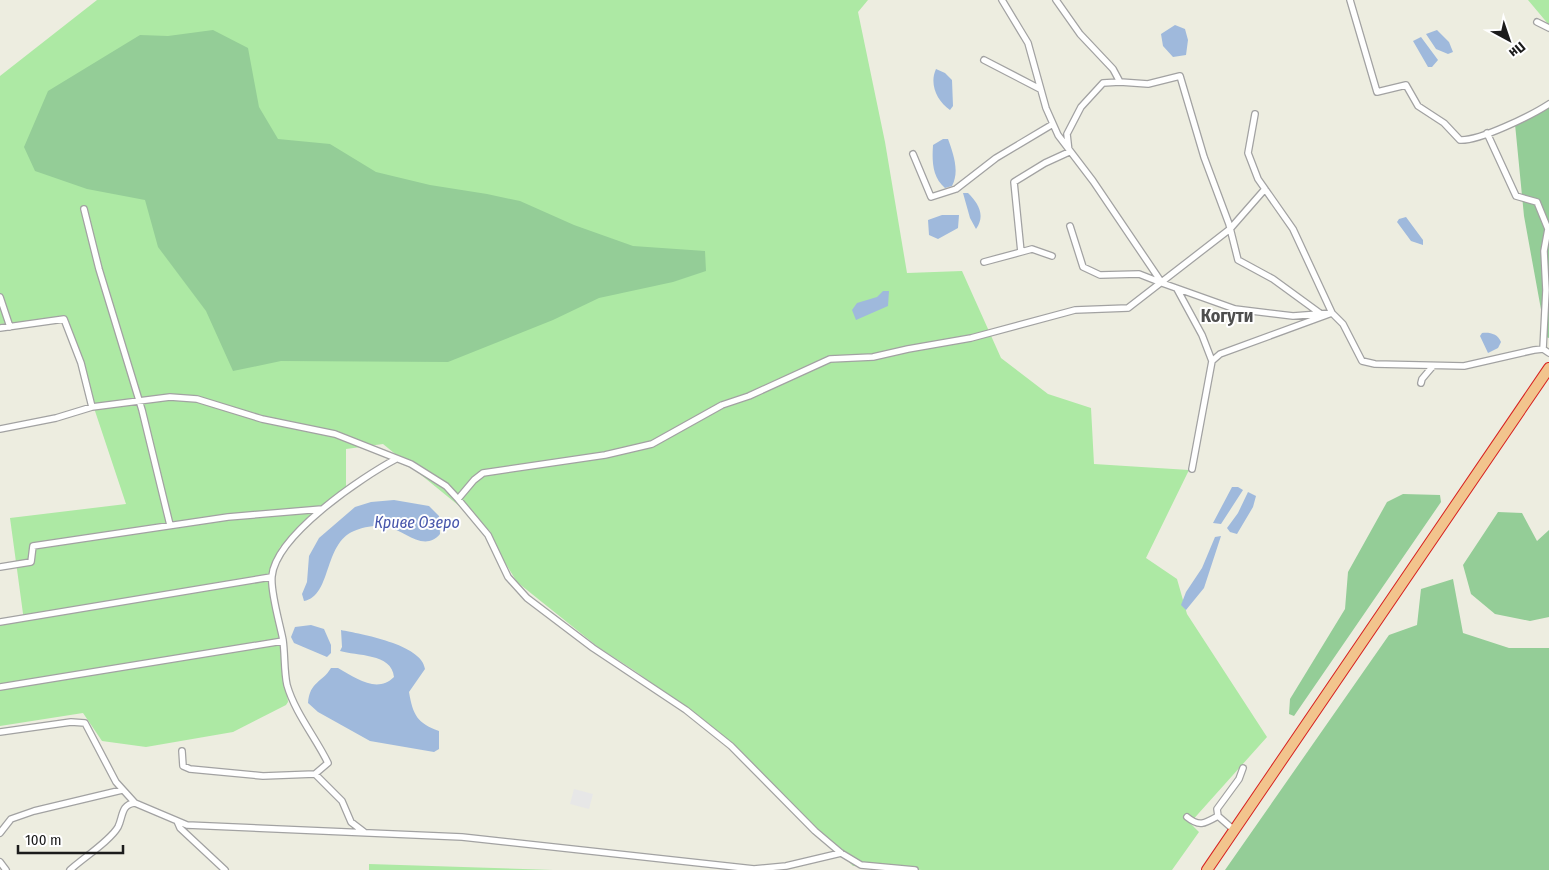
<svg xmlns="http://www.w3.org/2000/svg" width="1549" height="870" font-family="'Fira Sans Condensed',sans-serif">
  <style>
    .grass { fill: #ade9a4 }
    .forest { fill: #94cd97 }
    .parking { fill: #e7e7e7 }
    .water { fill: #9fb9dc }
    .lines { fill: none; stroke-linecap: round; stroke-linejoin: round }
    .minor-casing { stroke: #a2a2a2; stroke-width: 8 }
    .trunk-casing { stroke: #d72221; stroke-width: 12 }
    .minor { stroke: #fff; stroke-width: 5.5 }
    .trunk { stroke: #f2c48d; stroke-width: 10 }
    .labels { text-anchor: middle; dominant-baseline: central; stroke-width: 4; stroke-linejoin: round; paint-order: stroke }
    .water-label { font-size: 16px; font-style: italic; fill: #4756ab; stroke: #fff }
    .quarter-label { font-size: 18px; font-weight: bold; fill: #4e4e4e; stroke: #fff }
  </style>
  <rect width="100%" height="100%" fill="#edede0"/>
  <path class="grass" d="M97,0H868L858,12L885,142L907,273L962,271L1001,358L1048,394L1091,408L1094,464L1189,470L1146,558L1177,579L1187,614L1267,737L1190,823L1199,832L1172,870H922L853,866L719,732L635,671L598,647L517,582L494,545L490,531L383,444L346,449V488L280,547L268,579L278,625L288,702L286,705L233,732L146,747L102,741L83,713L0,726V625L24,621L10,518L126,504L65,321L58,319L0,324V76Z
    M1528,0H1549V25Z
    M369,864L553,870H369Z"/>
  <path class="forest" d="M213,30L248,48L259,107L278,139L330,144L376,172L430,185L487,194L520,201L574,225L633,246L705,251L706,271L673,282L599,298L553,320L448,362L281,361L233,371L206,311L158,247L145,200L87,189L35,171L24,147L48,91L140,35L168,36Z
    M1549,104V338L1546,337L1524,216L1515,124Z
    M1403,494L1440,495L1441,502L1294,716L1289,714L1290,699L1345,609L1348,572L1387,502Z
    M1498,512L1522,513L1537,541L1549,530V617L1530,621L1495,614L1471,594L1463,565Z
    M1453,579L1463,633L1509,648H1549V870H1225L1389,635L1417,625L1421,589Z"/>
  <path class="parking" d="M574,789L593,794L589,809L570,804Z"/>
  <path class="water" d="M1175,25L1185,29L1188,40L1186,55L1173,57L1163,46L1161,34Z
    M1437,30L1449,42L1453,52L1448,54L1436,49L1426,34Z
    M1421,37L1438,60L1432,67H1428L1413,41Z
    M936,69L945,73L952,80L953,106L950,110C937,101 929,84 936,69Z
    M943,139H948C953,153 960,171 952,186L945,188C932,177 932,161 933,145Z
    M963,193H968C978,203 986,215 976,229L970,218Z
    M942,215H959L958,228L938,239L929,235L928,220Z
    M1406,217L1423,240V245L1411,241L1397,222L1399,219Z
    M883,291H889L888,306L856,320L852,310L857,303L877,297Z
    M1482,333C1490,332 1498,334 1501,342L1498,348L1488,353L1480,336Z
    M1232,487H1238L1243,490L1221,524L1213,523Z
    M1248,492L1256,496L1253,507L1237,534L1230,532L1227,528L1238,513Z
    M394,500L429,506L439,516L440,534C424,553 404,530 388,527C378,524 363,527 354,531C323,544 332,596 304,601L302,594L307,582L309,556L319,538L355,507L371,502Z
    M1221,536L1204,588L1186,610L1181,605L1186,592L1202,568L1215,537Z
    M311,625L324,629L331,645V653L327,657L294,643L291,637L295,627Z
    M341,630C360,634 422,644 425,669L409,692C413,715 417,723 439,731V749L434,752L370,741L318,712L308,703C310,681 322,683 331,668H338C356,678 377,694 394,677C392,653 356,656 340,651L342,647Z"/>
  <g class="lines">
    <defs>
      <path id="minor" d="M1002,0L1028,43L1046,108L1058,135L1093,181L1162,283L1235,309L1293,316L1332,313L1343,324L1362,361L1375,364L1464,366L1534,350L1543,349L1549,353
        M1056,0L1080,34L1113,69L1120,82L1148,84L1180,76L1204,157L1229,224L1238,260L1273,279L1321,314
        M1350,0L1377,92L1406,85L1418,106L1444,123L1460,140C1480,141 1532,115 1549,104
        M1537,22L1549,28
        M984,60L1040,89
        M1487,133L1516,196L1537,202L1548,229L1544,251L1546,290L1543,349
        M913,154L931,197L956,189L996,158L1053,124
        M84,209L99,269L142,410L170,525
        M1070,226L1083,267L1100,275L1139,274L1162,283
        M1021,252L1032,249L1052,256
        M984,262L1021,252L1014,182L1045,163L1069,152L1067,134L1081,107L1103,83L1120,82
        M1177,289L1202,335L1212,361
        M0,297L10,327
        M0,328L64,319L81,363L92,407
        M1421,383L1422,379L1433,366
        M0,429L56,418L92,407L170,397L197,399L262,419L335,434L411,464L446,486L458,499L488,535L508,577L527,598L593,648L686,710L731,746L815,831L841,853L861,865L915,870
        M1192,469L1212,361L1220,354L1332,313L1293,229L1258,179L1248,153L1255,114
        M458,499L474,480L483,473L605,455L652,444L722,405L749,396L830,359L873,357L908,349L971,338L1075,310L1128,308L1230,229L1265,189
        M0,567L31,562L33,546L228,517L322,509
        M0,622L271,577
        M0,687L283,641
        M0,732L71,722L85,723L116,782L135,803L187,825L462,837L754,869L786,866L841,853
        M182,751L183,766L190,769L263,776L315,774
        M1218,816L1217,809L1239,779L1243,768
        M1187,817C1199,827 1204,824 1218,816L1234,830
        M177,821L180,828L225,870
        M364,832L351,822L342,801L315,774L328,763C316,738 295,713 287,685C284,671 285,655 283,640C280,624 270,591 272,576C276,535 362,477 396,459
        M0,833L11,819L34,811L122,790
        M0,862L6,870
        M70,870C83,858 110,841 118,827C123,817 121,804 135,803"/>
      <path id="trunk" d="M1207,870L1549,368"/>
    </defs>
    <use href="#minor" class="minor-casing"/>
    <use href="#trunk" class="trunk-casing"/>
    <use href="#minor" class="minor"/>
    <use href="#trunk" class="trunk"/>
  </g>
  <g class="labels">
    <g class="water-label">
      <text x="417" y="522">Криве Озеро</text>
    </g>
    <g class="quarter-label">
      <text x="1227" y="316">Когути</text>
    </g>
  </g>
  <g transform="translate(1509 40) rotate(140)" stroke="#ffffff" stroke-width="4" paint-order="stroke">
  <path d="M0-4L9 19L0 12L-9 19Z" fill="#1b1b1b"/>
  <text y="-8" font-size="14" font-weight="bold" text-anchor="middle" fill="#1b1b1b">Пн</text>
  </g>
  <path d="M18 845v8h105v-8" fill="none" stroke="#1b1b1b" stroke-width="2.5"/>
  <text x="25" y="845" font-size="15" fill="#1b1b1b" stroke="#ffffff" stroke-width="4" paint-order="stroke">100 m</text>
</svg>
